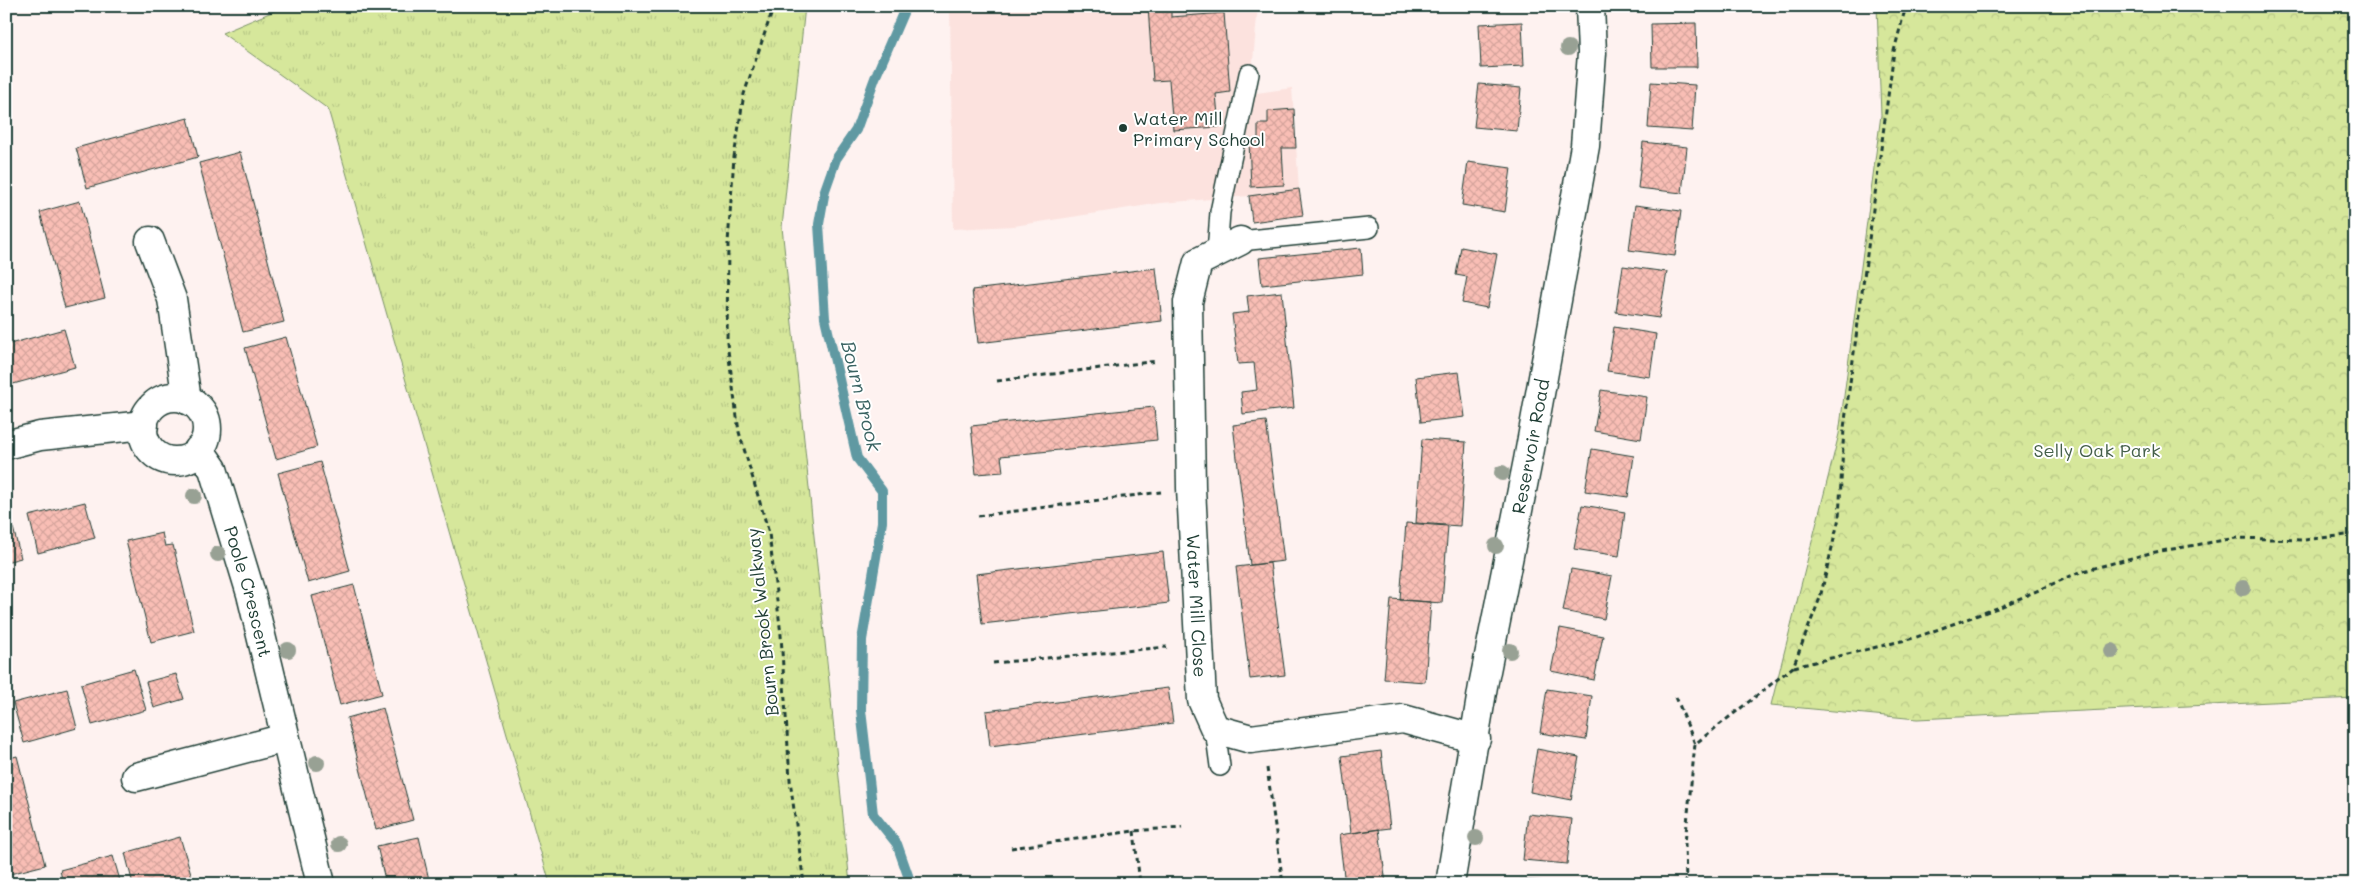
<svg xmlns="http://www.w3.org/2000/svg" width="2361" height="890" font-family="Mali,sans-serif">
  <style>
    .built { fill: #fce2de }
    .grass { fill: url(#grass-tufts); stroke: #7a9268 }
    .forest { fill: url(#forest-crowns); stroke: #7a9268 }
    .lines { fill: none; stroke-linecap: round; stroke-linejoin: round }
    .stream { stroke: #6099a2; stroke-width: 10 }
    .building { fill: url(#building-cross-hatch); stroke: #1f3d34 }
    .service-casing { stroke: #1f3d34; stroke-width: 22 }
    .minor-casing { stroke: #1f3d34; stroke-width: 31 }
    .path { stroke: #1f3d34; stroke-width: 3; stroke-dasharray: 5 4; stroke-linecap: butt }
    .service { stroke: #fff; stroke-width: 19 }
    .minor { stroke: #fff; stroke-width: 28 }
    .tree { fill: #98a194 }
    .poi-dot { fill: #1f3d34; stroke: #fff; stroke-width: 2 }
    .labels { text-anchor: middle; dominant-baseline: central; stroke-width: 4; stroke-linejoin: round; paint-order: stroke }
    .poi-label { font-size: 18px; fill: #1f3d34; stroke: #fff; text-anchor: start }
    .street-label { font-size: 18px; fill: #1f3d34; stroke: #fff }
    .park-label { font-size: 18px; fill: #445f49; stroke: #fff }
    .water-label { font-size: 19px; font-style: italic; fill: #3a6362; stroke: #fff }
  </style>
  <defs>
    <pattern id="grass-tufts" width="24" height="20" patternUnits="userSpaceOnUse" patternTransform="scale(1.25)"><rect width="24" height="20" fill="#d6e79b"/><path d="M3 7l-1-3M5 7V3M7 7l1-3M15 17l-1-3M17 17v-4M19 17l1-3" fill="none" stroke="#b7c786"/></pattern>
    <pattern id="forest-crowns" width="20" height="18" patternUnits="userSpaceOnUse" patternTransform="scale(1.25)"><rect width="20" height="18" fill="#d6e79b"/><path d="M2 6a3 3 0 1 1 6 0M12 15a3 3 0 1 1 6 0" fill="none" stroke="#b7c786"/></pattern>
    <pattern id="building-cross-hatch" width="8" height="8" patternUnits="userSpaceOnUse" patternTransform="scale(1.25)"><rect width="8" height="8" fill="#f9beb5"/><path d="M0 0l8 8M0 8l8-8" fill="none" stroke="#d5a49c"/></pattern>
  </defs>
  <rect width="100%" height="100%" fill="#fef2f0"/>
  <filter id="ink" filterUnits="userSpaceOnUse"><feTurbulence type="fractalNoise" baseFrequency=".02" numOctaves="2"/><feDisplacementMap in="SourceGraphic" scale="10" xChannelSelector="R" yChannelSelector="G"/><feConvolveMatrix kernelMatrix="1 2 1 2 8 2 1 2 1" color-interpolation-filters="sRGB"/></filter>
  <g filter="url(#ink)">
    <path class="built" d="M950,6H1258L1250,94L1292,88L1299,189L1249,196L1161,203L1014,226L953,229Z"/>
    <path class="grass" d="M286,6H805L782,227L850,884H550L328,109L222,33Z"/>
    <path class="forest" d="M1877,6H2355V698L1917,719L1771,705L1839,434L1881,115Z"/>
    <g class="lines">
      <path class="stream" d="M906,6L875,78L856,130L836,159L825,190L819,224L825,318L857,458L882,491V522L862,640L861,710L873,814L897,844L911,884"/>
    </g>
    <path class="building" d="M1148,6H1171V17L1224,13L1230,92L1216,94L1219,127L1173,130L1169,80L1153,81Z
      M1480,6H1508L1480,8Z
      M1522,22L1524,66L1481,68L1479,24Z
      M1696,23L1697,67H1652L1651,24Z
      M1651,82L1695,85L1692,131L1648,128Z
      M1479,84L1521,88L1517,131L1474,127Z
      M1294,109L1296,148H1282L1284,185L1251,187L1249,141H1258V124H1268V111Z
      M188,118L198,157L87,188L76,148Z
      M1643,142L1687,147L1682,193L1638,188Z
      M240,152L284,322L243,332L199,163Z
      M1468,162L1511,168L1505,212L1462,205Z
      M1299,189L1303,215L1252,222L1249,196Z
      M80,201L105,298L65,308L40,212Z
      M1635,205L1681,211L1675,256L1629,250Z
      M1461,247L1497,254L1487,308L1462,303L1467,277L1456,275Z
      M1361,248L1363,274L1262,285L1259,258Z
      M1623,266L1667,272L1659,318L1616,312Z
      M1156,268L1162,321L978,343L972,290Z
      M1282,292L1294,408L1243,414L1241,392L1257,390L1254,363L1238,364L1232,314L1249,312L1247,296Z
      M1614,327L1656,334L1650,377L1607,371Z
      M64,329L75,367L6,386V345Z
      M286,337L317,447L276,459L245,348Z
      M1459,372L1465,417L1421,422L1416,377Z
      M1601,390L1647,397L1641,439L1594,431Z
      M1154,407L1157,440L1001,456L1003,472L976,474L971,426Z
      M1266,421L1284,561L1250,565L1233,425Z
      M1422,439L1466,442L1460,526L1416,523Z
      M1592,449L1634,456L1628,497L1585,491Z
      M320,462L350,571L308,583L278,473Z
      M85,502L95,538L38,553L29,516Z
      M1582,505L1625,512L1619,556L1574,549Z
      M11,520L21,558L6,562V521Z
      M1406,523L1448,526L1442,603L1400,600Z
      M162,533L165,546L173,545L194,631L151,642L126,541Z
      M1163,552L1169,603L982,624L976,574Z
      M1270,563L1285,675L1250,679L1236,567Z
      M1571,569L1612,576L1604,619L1563,611Z
      M354,585L382,694L340,705L312,596Z
      M1391,599L1431,602L1425,682L1384,679Z
      M1560,628L1603,636L1594,680L1551,671Z
      M134,669L146,710L92,725L81,684Z
      M176,674L184,699L154,708L146,682Z
      M1168,688L1173,723L990,746L986,711Z
      M67,689L77,728L24,743L13,703Z
      M1547,689L1592,696L1586,740L1540,733Z
      M383,708L413,820L376,830L347,718Z
      M1537,749L1579,757L1571,800L1530,792Z
      M1381,751L1390,828L1351,833L1342,756Z
      M17,756L45,865L6,875V759Z
      M1528,814L1572,819L1567,864L1523,860Z
      M1379,829L1386,884H1345L1339,835Z
      M180,837L192,877L167,884H133L125,853Z
      M419,837L430,884H386L377,846Z
      M113,856L121,884H63L60,870Z
      M1520,880L1566,883V884H1520Z"/>
    <g class="lines">
      <defs>
        <path id="service" d="M1240,241L1369,228
          M1217,253L1220,212L1249,74
          M1215,729L1220,766"/>
        <g id="minor">
          <path d="M150,241L172,299L187,400"/>
          <path id="s1" d="M1240,241L1198,262L1188,302L1191,488L1202,700L1215,729L1251,739L1403,719L1476,739"/>
          <circle cx="175" cy="429" r="32"/>
          <path d="M6,445L40,436L144,425"/>
          <path id="s2" d="M199,449L213,469L251,594L321,884"/>
          <path d="M136,777L285,738"/>
          <path id="s3" d="M1450,884L1483,686L1528,460L1585,146L1592,53L1590,6"/>
        </g>
      </defs>
      <use href="#service" class="service-casing"/>
      <use href="#minor" class="minor-casing"/>
      <path class="path" d="M774,6L744,94L734,157L728,243L727,343L739,432L769,533L781,635L790,780L804,884
        M997,381L1157,361
        M978,516L1161,492
        M993,663L1167,647
        M1794,667L1914,638L2000,607L2080,572L2150,553L2236,538L2304,540L2355,534
        M1676,697L1695,744
        M1267,768L1283,884
        M1134,831L1140,884
        M1011,848L1134,831L1182,827
        M1686,884L1685,843L1695,744L1793,667L1820,598L1839,518L1844,428L1894,51L1906,6"/>
      <use href="#service" class="service"/>
      <use href="#minor" class="minor"/>
    </g>
    <g class="tree">
      <circle cx="1568" cy="48" r="8"/>
      <circle cx="1502" cy="473" r="8"/>
      <circle cx="194" cy="496" r="8"/>
      <circle cx="1496" cy="546" r="8"/>
      <circle cx="218" cy="554" r="8"/>
      <circle cx="2243" cy="588" r="8"/>
      <circle cx="288" cy="650" r="8"/>
      <circle cx="1510" cy="651" r="8"/>
      <circle cx="2112" cy="651" r="8"/>
      <circle cx="317" cy="763" r="8"/>
      <circle cx="1476" cy="838" r="8"/>
      <circle cx="339" cy="844" r="8"/>
    </g>
  </g>
  <circle class="poi-dot" cx="1123" cy="128" r="5"/>
  <g class="labels">
    <g class="poi-label">
      <text x="1133" y="118">Water Mill<tspan x="1133" dy="21">Primary School</tspan></text>
    </g>
    <g class="street-label">
      <text stroke="none"><textPath href="#s3" startOffset="445">Reservoir Road</textPath></text>
      <text stroke="none"><textPath href="#s2" startOffset="152">Poole Crescent</textPath></text>
      <text stroke="none"><textPath href="#s1" startOffset="392">Water Mill Close</textPath></text>
      <text transform="translate(762 622) rotate(-96)">Bourn Brook Walkway</text>
    </g>
    <g class="park-label">
      <text x="2097" y="450">Selly Oak Park</text>
    </g>
    <g class="water-label">
      <text transform="translate(862 396) rotate(76)">Bourn Brook</text>
    </g>
  </g>
  <rect width="2361" height="890" fill="none" stroke="#fff" stroke-width="25"/>
  <rect x="12" y="12" width="2336" height="865" fill="none" stroke="#1f3d34" stroke-width="2" filter="url(#ink)"/>
</svg>
